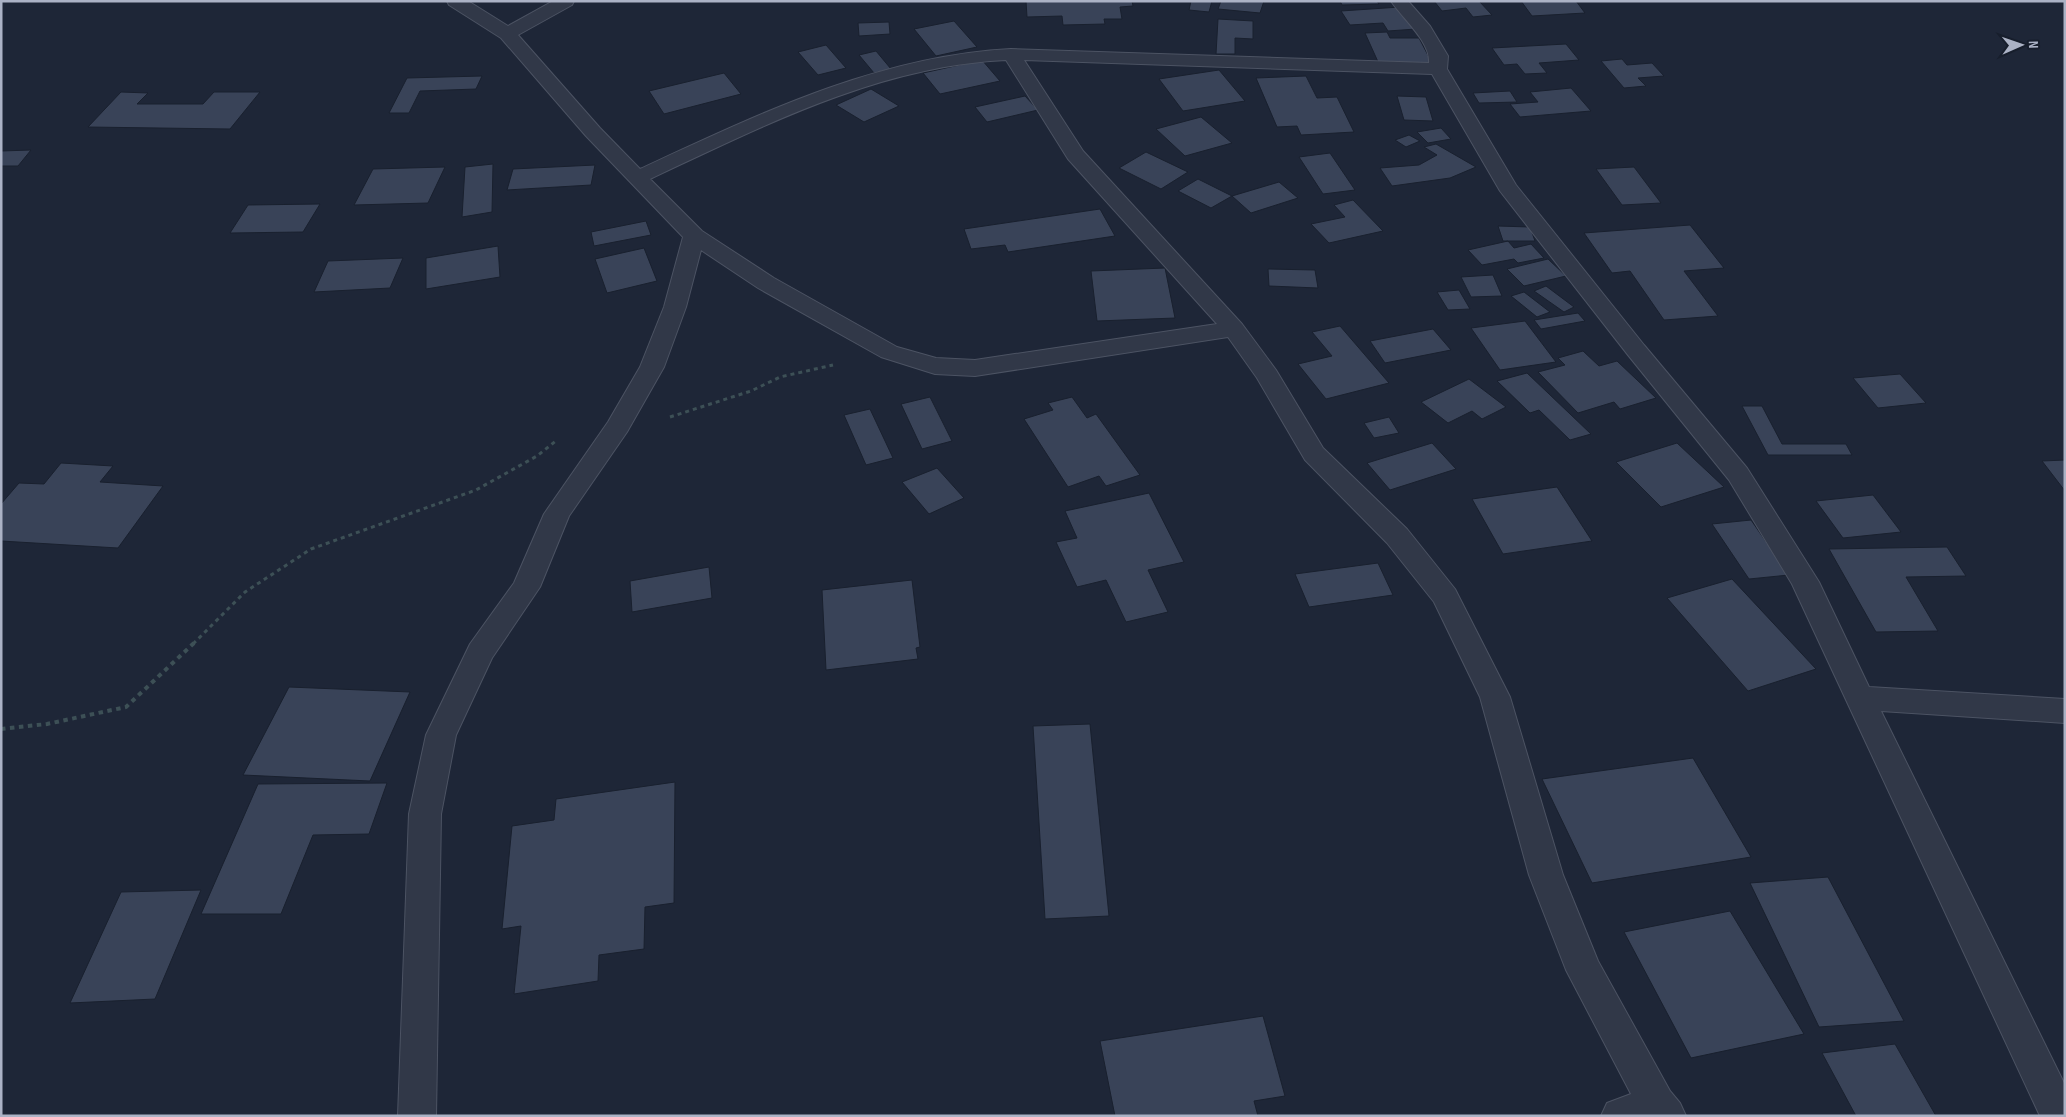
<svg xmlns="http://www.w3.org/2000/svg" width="2066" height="1117" font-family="'Sofia Sans Condensed',sans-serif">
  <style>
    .building { fill: #394358; stroke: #19202e }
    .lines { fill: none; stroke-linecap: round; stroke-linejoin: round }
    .street-casing { stroke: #4c5363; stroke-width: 2 }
    .path-far1 { stroke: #3d5056; stroke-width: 3; stroke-dasharray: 4 4; stroke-linecap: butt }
    .path { stroke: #3d5056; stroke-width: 4; stroke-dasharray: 4.5 4.5; stroke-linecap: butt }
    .street { fill: #313848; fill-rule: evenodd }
  </style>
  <rect width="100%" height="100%" fill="#1e2637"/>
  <path class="building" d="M1026,1H1132L1133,6L1120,7L1122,19H1104L1105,24L1063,25L1062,16L1027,17Z
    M1191,1H1212L1209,12L1189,10Z
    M1221,1H1264L1260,13L1218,9Z
    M1340,1H1377L1379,4L1342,5Z
    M1434,1H1479L1492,15L1473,17L1466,8L1442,11Z
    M1521,1H1576L1585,13L1532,16Z
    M1400,7L1416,29L1388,31L1383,23L1350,25L1341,11Z
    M1218,19L1253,21V39L1235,38V54H1216Z
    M954,21L977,47L936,56L914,29Z
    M889,22L890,34L859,36L858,23Z
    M1387,32L1390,38H1419L1432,63L1379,64L1365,33Z
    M1566,44L1579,60L1539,63L1547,73L1525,74L1517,64L1504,65L1492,48Z
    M826,45L846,68L818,75L798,52Z
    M876,51L891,69L874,73L859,55Z
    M1622,59L1627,65L1652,63L1664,76L1638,78L1646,86L1624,88L1601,61Z
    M982,60L1000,81L940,94L923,73Z
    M1219,70L1245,101L1183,111L1159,79Z
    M724,73L741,94L664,114L649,91Z
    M482,76L476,89L420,91L409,113H389L407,78Z
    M1306,76L1317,98L1337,97L1354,132L1301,135L1297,126L1277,127L1256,78Z
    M1571,88L1591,111L1520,117L1510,104L1538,102L1530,92Z
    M871,89L899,106L864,122L836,105Z
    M1510,91L1517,102L1479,103L1473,93Z
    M121,92L148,93L137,104H203L214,92H260L230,129L88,127Z
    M1025,96L1038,110L987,122L975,107Z
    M1397,96L1426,97L1433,121L1404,120Z
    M1201,117L1232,143L1185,156L1156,129Z
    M1441,128L1451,139L1428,143L1417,132Z
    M1409,135L1420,141L1406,147L1395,140Z
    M1436,144L1476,167L1450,178L1392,186L1380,168L1419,165L1437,155L1424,147Z
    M31,150L18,166H1V151Z
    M1146,152L1188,172L1161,189L1119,168Z
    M1330,153L1355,190L1323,194L1299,157Z
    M493,164L492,212L462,217L465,167Z
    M595,165L591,185L507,190L513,169Z
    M445,167L428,203L354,205L373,169Z
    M1634,167L1661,203L1622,205L1596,169Z
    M1198,179L1232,196L1211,208L1178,191Z
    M1279,182L1298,198L1251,213L1232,196Z
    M1353,200L1383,231L1329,243L1311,224L1345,217L1334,205Z
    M320,204L303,232L230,233L248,205Z
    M1100,209L1115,236L1008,252L1005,245L971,249L964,229Z
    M646,221L651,235L594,246L591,232Z
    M1690,225L1724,268L1684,271L1718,316L1664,320L1630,271L1612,273L1584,233Z
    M1498,226L1530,227L1535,241H1503Z
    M1508,241L1514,248L1531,244L1544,258L1518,263L1514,259L1482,265L1468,250Z
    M498,246L500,277L426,289V258Z
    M644,248L657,281L607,293L595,259Z
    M403,258L390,288L314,292L328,261Z
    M1548,259L1566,276L1524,286L1507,269Z
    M1165,268L1175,318L1097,321L1091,271Z
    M1268,269L1315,270L1318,288L1269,286Z
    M1493,275L1502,296L1471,297L1461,277Z
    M1546,286L1574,307L1564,312L1534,291Z
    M1459,290L1470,309L1448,310L1437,292Z
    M1524,292L1550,312L1537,317L1511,296Z
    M1578,313L1585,321L1541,329L1534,320Z
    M1525,321L1556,362L1500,370L1471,328Z
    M1340,326L1389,383L1326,399L1298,364L1332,356L1312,332Z
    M1433,329L1451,350L1385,363L1370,341Z
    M1583,351L1599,366L1617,361L1656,398L1620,409L1614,402L1578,413L1538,372L1565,365L1558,358Z
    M1527,373L1591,434L1570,440L1539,410L1530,413L1497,381Z
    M1900,374L1926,403L1878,408L1853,378Z
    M1469,379L1506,407L1482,419L1472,411L1448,423L1421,402Z
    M930,397L952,441L922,449L901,404Z
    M1072,397L1087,418L1096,414L1140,475L1106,486L1099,476L1068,487L1024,419L1053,410L1048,403Z
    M1742,406H1762L1782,444H1846L1852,455H1768Z
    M870,409L893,458L866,465L844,415Z
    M1389,417L1399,433L1374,438L1364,423Z
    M1432,443L1456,469L1390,490L1367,463Z
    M1677,443L1724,487L1661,507L1616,462Z
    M2065,460V491L2042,461Z
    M61,463L113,466L100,482L163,486L118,548L1,541V504L19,483L44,484Z
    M937,468L964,498L929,514L902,482Z
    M1557,487L1592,541L1503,554L1472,499Z
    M1149,493L1184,562L1148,570L1168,612L1126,622L1106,580L1077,587L1056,542L1077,538L1065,511Z
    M1873,495L1901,532L1843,538L1816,501Z
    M1751,520L1789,575L1749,579L1712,524Z
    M1947,547L1966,576L1906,577L1938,631L1876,632L1829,549Z
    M1378,563L1393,595L1309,607L1295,574Z
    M709,567L712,598L632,612L630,581Z
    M1732,579L1816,669L1748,691L1667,598Z
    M912,580L920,647L916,648L918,659L826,670L822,590Z
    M289,687L410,692L370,781L243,775Z
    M1090,724L1109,916L1045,919L1033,726Z
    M1693,758L1751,857L1592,883L1542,779Z
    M675,782L674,903L645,907L644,949L599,955L598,981L514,994L521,926L502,929L512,826L554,820L556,799Z
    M387,783L369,834L313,835L281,914H201L258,784Z
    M1828,877L1904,1021L1819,1027L1750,883Z
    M201,890L155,999L70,1003L121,892Z
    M1730,911L1804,1034L1691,1058L1624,932Z
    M1263,1016L1285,1096L1254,1101L1258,1116H1115L1100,1041Z
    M1895,1044L1936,1116H1856L1822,1053Z"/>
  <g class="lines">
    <defs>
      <path id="street" d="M447,1H468L508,26L553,1H574L572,5L518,35L600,128L640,169C759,114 878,56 1011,49L1429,63C1431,42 1402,18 1391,1H1408L1430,26L1448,56L1447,69L1516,185L1644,345L1747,468L1819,582L1869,687L2065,699V723L1881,711L2065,1085V1116H2040L1792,584L1729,480L1628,355L1500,191L1432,74L1024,60L1083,151L1242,324L1276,370L1323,448L1407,529L1455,589L1510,697L1563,875L1598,961L1670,1091L1680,1103L1686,1116H1601L1607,1103L1631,1094L1566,970L1529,875L1480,697L1434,602L1387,543L1305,460L1257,378L1228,337L975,376L935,374L881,357L758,288L701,250L686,307L664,367L627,432L569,516L540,587L492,658L456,735L441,814L436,1116H398L409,814L426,735L470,644L514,583L544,514L608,422L640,367L664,307L683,237L586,136L501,38L449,5ZM1006,60L1068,159L1217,324L975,360L936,358L897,347L774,278L702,231L650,179C763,126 879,66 1006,60Z"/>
    </defs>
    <use href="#street" class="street-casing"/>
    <path class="path-far1" d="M670,417L751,391L780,377L833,365
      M193,644L245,592L311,549L476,490L537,456L557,440"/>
    <path class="path" d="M1,729L47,724L126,707L194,643"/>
    <use href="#street" class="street"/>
  </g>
  <rect width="2066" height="1117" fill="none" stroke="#abb2c5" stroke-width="5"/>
  <g transform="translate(2021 45) rotate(88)" stroke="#171e2c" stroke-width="4" paint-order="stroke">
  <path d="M0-4L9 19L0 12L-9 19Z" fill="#abb2c5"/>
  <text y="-8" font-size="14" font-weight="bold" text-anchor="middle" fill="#abb2c5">N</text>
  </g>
</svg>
